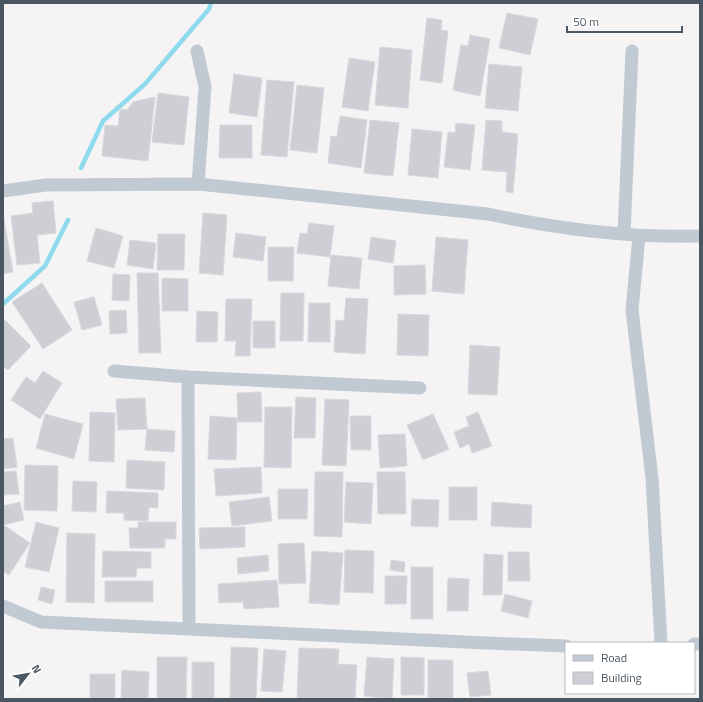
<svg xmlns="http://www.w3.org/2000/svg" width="703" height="702" font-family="'Titillium Web',sans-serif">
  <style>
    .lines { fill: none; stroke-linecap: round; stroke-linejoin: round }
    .stream { stroke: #90daee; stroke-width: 4.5 }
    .building { fill: #cdcfd5; stroke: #d7d9de }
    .minor { stroke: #c1cad2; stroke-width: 13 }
  </style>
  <rect width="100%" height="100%" fill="#f5f3f3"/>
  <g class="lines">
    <path class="stream" d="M81,168L103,121L145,84L209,9L211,3
      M3,304L45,266L68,220"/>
  </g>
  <path class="building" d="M507,13L538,19L530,55L499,48Z
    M427,18L442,20L441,30L448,31L442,83L420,80Z
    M470,35L490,39L480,96L453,90L461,45L468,46Z
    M380,47L412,50L408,108L375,105Z
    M349,58L375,62L368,111L342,107Z
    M489,64L522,67L518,111L485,108Z
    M234,74L262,78L257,117L229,113Z
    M267,80L294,82L287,157L261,155Z
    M297,85L324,88L317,153L290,150Z
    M158,93L189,97L184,145L152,142Z
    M155,97L148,161L102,156L105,125L118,126L120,109L127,110L133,102Z
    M340,116L367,120L361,168L328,163L331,136L337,137Z
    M370,120L399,123L393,176L364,173Z
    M486,120L502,121V132L518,134L513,193L506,192L507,172L482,170Z
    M456,123L475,125L470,170L444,167L448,132L455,133Z
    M220,125H252V158H219Z
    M412,129L442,132L438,178L408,175Z
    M53,201L56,233L37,235L40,263L17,265L11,216L33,213L32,203Z
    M203,213L227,215L223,275L199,273Z
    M3,214L13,272L3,274Z
    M309,223L334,226L330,257L297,253L300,233L307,234Z
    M96,228L123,236L114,268L87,261Z
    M236,233L266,237L263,261L233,257Z
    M158,234H185L184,270H157Z
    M371,237L396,241L393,263L368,259Z
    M436,237L468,240L464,294L432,291Z
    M130,240L156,243L153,269L127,265Z
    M268,247H294L293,281H268Z
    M331,255L362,258L359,289L328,286Z
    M425,265L426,294L394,295V266Z
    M137,273H158L161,353H139Z
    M113,274L130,275L129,301L112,300Z
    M162,278L188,279V311H162Z
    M42,283L72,330L43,349L12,302Z
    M281,293H304L303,341H280Z
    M94,297L102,325L82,330L74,302Z
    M346,298L368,299L365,354L334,352L336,320L344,321Z
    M226,299H252L250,356H235L236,341H225Z
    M309,303H330V342H308Z
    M126,310L127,333L110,334L109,311Z
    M197,311L218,312L217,342H196Z
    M398,314L429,315L428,356L397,355Z
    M3,318L31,346L8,370L3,366Z
    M253,321H275V348H253Z
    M470,345L500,347L497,395L468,394Z
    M43,371L62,383L40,419L11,400L26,377L35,383Z
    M261,392L262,422H238L237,393Z
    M296,397L316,398L315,438H294Z
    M145,398L147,429L118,430L116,399Z
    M325,399L349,400L346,466L322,465Z
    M265,407H292L291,468L264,467Z
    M90,412L115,413L114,462L89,461Z
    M478,412L492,446L472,453L469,444L460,448L454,432L469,426L466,417Z
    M45,414L83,424L74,459L36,448Z
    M433,414L449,449L423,460L407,425Z
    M210,416L237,418L236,460L208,459Z
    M350,416H371V450H351Z
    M147,429L175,431L174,452L145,450Z
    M405,434L407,466L380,468L378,435Z
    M13,438L17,467L3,469V439Z
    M127,460L165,462L164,490L126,488Z
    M25,465L58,466L57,511L24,510Z
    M261,467L262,493L216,496L214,469Z
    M16,471L19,494L3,495V472Z
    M315,472H343L342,537L314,536Z
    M377,472H405L406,514H378Z
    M73,481L97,482L96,512L72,511Z
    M346,482L373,483L371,524L344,522Z
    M449,487H477V520H449Z
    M278,489H308L307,519H278Z
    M107,491L158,493V508L149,507L148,521L124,520V513H106Z
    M269,497L272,521L232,526L229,502Z
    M412,499L439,500L438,527L411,526Z
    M20,502L24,520L3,525V506Z
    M492,502L532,505L531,528L491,526Z
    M36,522L59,528L49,572L25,567Z
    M138,522H176V539H165V548H130L129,528H138Z
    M5,526L30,543L9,575L3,571V528Z
    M245,527V547L200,549L199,528Z
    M67,533L95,534L94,603L66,602Z
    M304,543L306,583L279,584L278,544Z
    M345,550L374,551L373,593L344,592Z
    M103,551L151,552V568H137L136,577H102Z
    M312,551L343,553L339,605L309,603Z
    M508,552H529L530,581H508Z
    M484,554L503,555L502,595H483Z
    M268,555L269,571L238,574L237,558Z
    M391,560L405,562L404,572L390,570Z
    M411,567H433V619H411Z
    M385,576H407L406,604H385Z
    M448,578L469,579L468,611H447Z
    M277,580L279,607L244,609L243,602L219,603L218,584Z
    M105,581H153V602H105Z
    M41,587L55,590L52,604L38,600Z
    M505,594L532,601L528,618L501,611Z
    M231,647L258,648L256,699H230Z
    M299,648L339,649L338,664L357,665L355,699H297Z
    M264,649L286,651L282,692L261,691Z
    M157,657H187L186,699H157Z
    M367,657L394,659L392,699L364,696Z
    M401,657L424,658V695H401Z
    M428,660H453V699H428Z
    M192,662H214V699H192Z
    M122,670L149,672L148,699H121Z
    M488,671L491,695L470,697L467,673Z
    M90,674H115V699H90Z"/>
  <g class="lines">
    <path class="minor" d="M197,51L205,87L198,184
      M3,191L46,185L198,184L488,214C558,229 628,238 700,236
      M624,234L632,51
      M639,236L632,310L652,478L661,643
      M114,371L188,377L420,388
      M188,377L189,629
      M3,606L41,622L486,643L566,646
      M694,644H700"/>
  </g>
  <rect width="703" height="702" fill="none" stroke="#4a5661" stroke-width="8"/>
  <rect x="565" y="642" width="130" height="52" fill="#ffffff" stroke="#b7bbc0"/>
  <rect x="573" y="655" width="20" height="6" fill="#c1cad2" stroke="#b7bbc0"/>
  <text x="601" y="662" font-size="12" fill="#4a5661">Road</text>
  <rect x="573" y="672" width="20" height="12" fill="#cdcfd5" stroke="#b7bbc0"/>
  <text x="601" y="682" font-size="12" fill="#4a5661">Building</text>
  <g transform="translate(28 674) rotate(59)" stroke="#ffffff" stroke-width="3" paint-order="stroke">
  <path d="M0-3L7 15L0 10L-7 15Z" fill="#4a5661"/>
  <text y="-6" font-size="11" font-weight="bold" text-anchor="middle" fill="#4a5661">N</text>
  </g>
  <path d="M567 26v6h115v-6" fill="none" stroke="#4a5661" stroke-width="2"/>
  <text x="573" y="26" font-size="12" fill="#4a5661" stroke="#ffffff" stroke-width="3" paint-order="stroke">50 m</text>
</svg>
